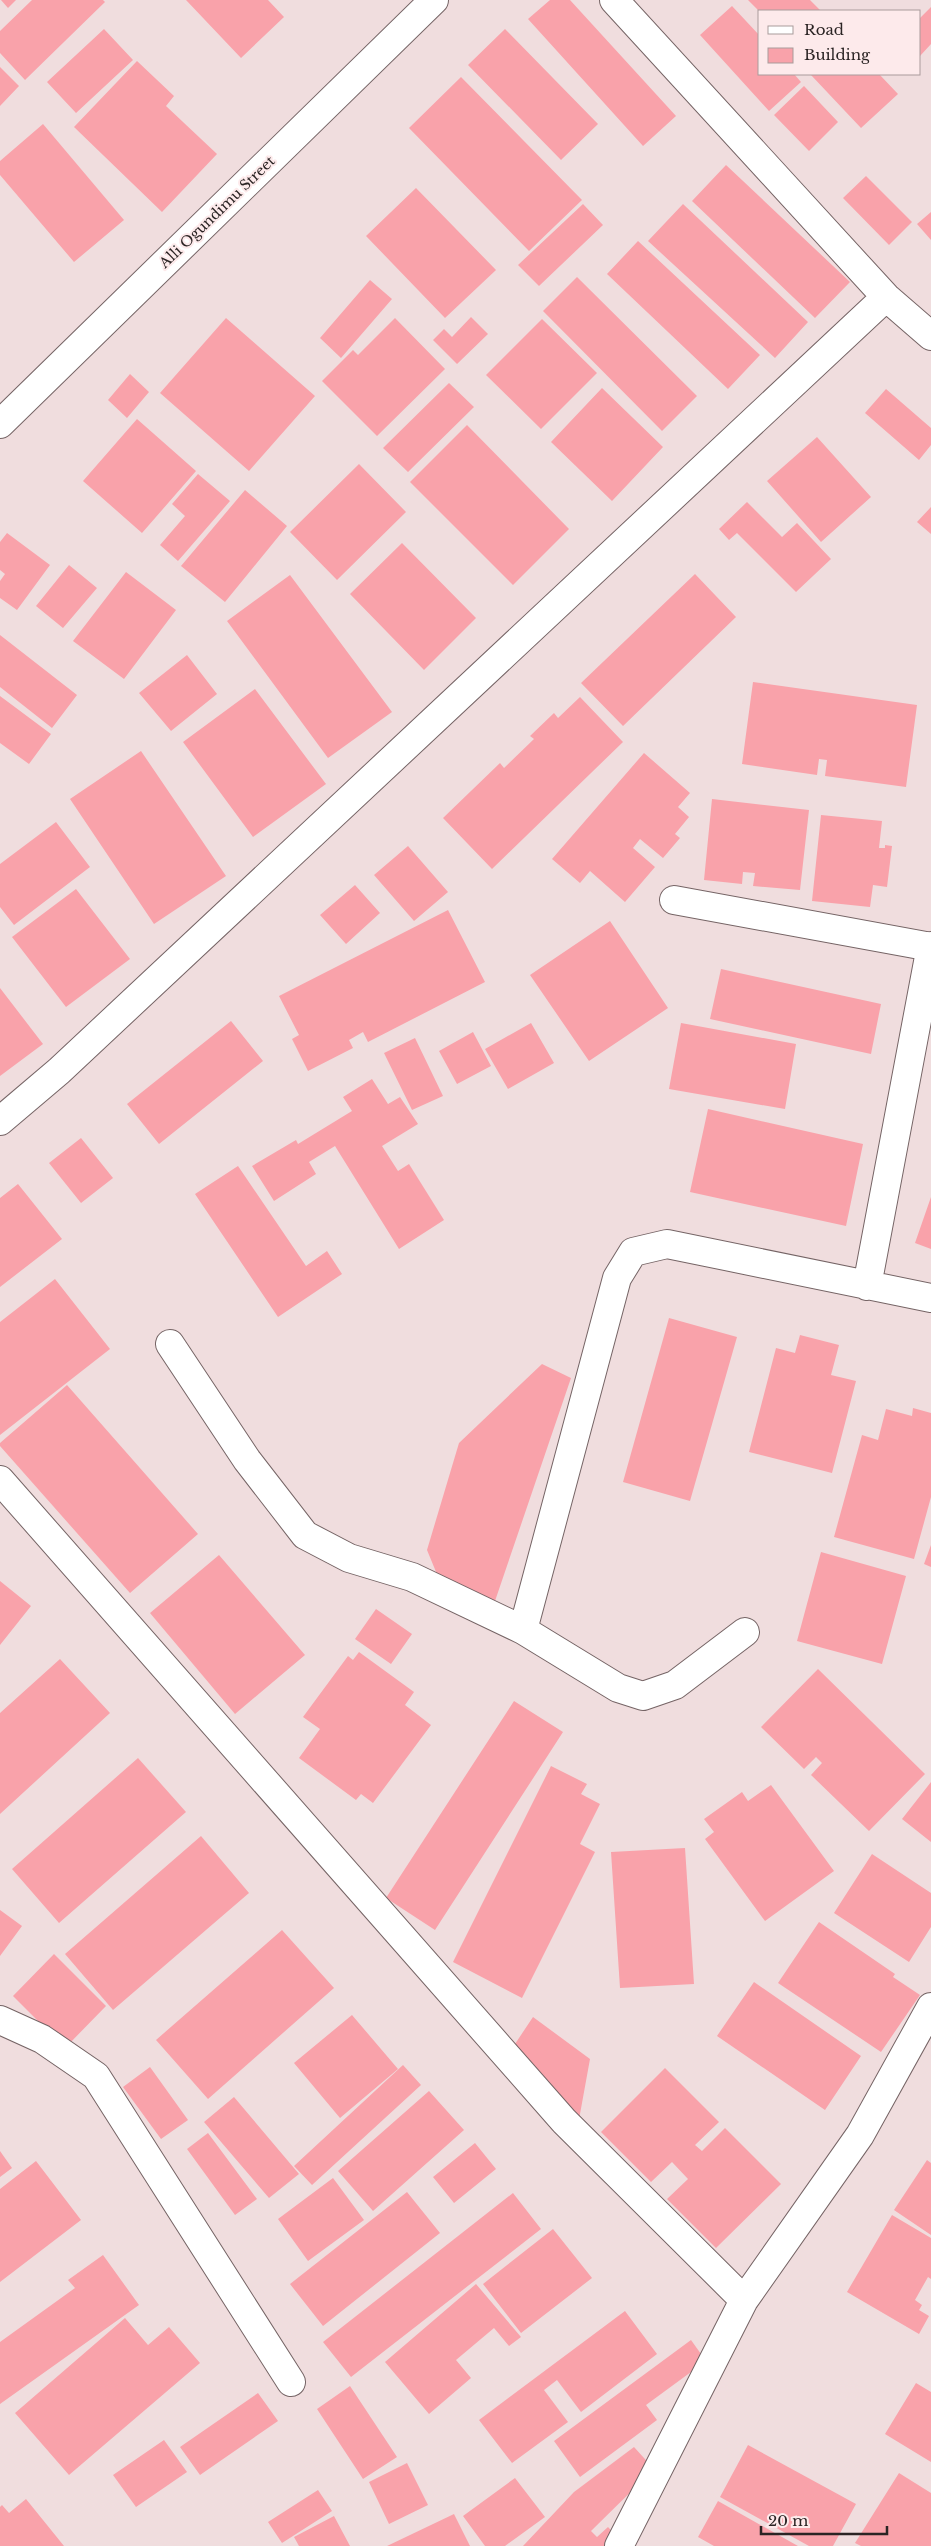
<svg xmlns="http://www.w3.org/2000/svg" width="931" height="2546" font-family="'Libre Baskerville',serif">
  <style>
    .building { fill: #f9a2aa }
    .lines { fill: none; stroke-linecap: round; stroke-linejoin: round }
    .minor-casing { stroke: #756465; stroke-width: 30 }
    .minor { stroke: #fff; stroke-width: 28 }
    .labels { text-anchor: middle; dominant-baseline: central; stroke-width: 4; stroke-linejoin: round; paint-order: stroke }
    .street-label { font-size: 14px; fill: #2b2424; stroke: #fdeaeb }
  </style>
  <rect width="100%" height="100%" fill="#f0ddde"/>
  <path class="building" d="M1,0H16L8,8Z
    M32,0H103L105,2L25,80L0,53V31Z
    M186,0H268L284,17L241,58Z
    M550,0H570L676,116L643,146L528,19Z
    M748,0H810L821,11H759Z
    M732,6L760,36V74H794L801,82L769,111L700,35Z
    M931,7V44L920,56V18Z
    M104,29L133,60L76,113L47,82Z
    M505,29L598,124L561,160L468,65Z
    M137,61L174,96L166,106L217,154L162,212L74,127Z
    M0,67L19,86L0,106Z
    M813,74H879L898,94L861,128L811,75Z
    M461,77L582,200L529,251L409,128Z
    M804,86L838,122L809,151L774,115Z
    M43,124L124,220L74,262L0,175V161Z
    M726,165L850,282L815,318L692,201Z
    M866,176L912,222L889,245L843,198Z
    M416,188L496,270L445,318L366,236Z
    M583,204L603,225L539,286L518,265Z
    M683,204L808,322L775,358L648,241Z
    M931,212V240L917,224Z
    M638,241L760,355L728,389L607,274Z
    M577,277L697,396L662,431L543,311Z
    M370,280L392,299L341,358L320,338Z
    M471,317L488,334L457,364L433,340L444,329L452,337Z
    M226,318L315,396L249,471L160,393Z
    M395,318L445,369L377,436L322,381L353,350L358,355Z
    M542,319L597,373L541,429L486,375Z
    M130,374L149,392L127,418L108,400Z
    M449,383L474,407L408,472L383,448Z
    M602,388L663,447L612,501L551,442Z
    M886,389L931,428V445L919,460L865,413Z
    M137,419L196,471L142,533L83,481Z
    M467,425L569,529L513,585L410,482Z
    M817,437L871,497L821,542L767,481Z
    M359,464L406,512L337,580L290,532Z
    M198,474L230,501L178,561L160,545L185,516L172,504Z
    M245,490L287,526L225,602L181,566Z
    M747,502L782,537L797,523L831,559L796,592L737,533L729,540L719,529Z
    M931,507V534L917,522Z
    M7,533L50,565L17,610L0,598V581L5,574L0,570V542Z
    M402,543L476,618L424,670L350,594Z
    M69,565L97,588L63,628L36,606Z
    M126,572L176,610L124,679L73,641Z
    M695,574L736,617L623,726L581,683Z
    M290,575L392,712L328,758L227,621Z
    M0,635L77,695L52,728L0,687Z
    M187,655L217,694L171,731L139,693Z
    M753,682L917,705L906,787L825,776L827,760L819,759L817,775L742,764Z
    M255,689L326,784L253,837L183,742Z
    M0,696L51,734L29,764L0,743Z
    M580,697L623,742L492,869L443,818L500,763L504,768L534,739L530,736L554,713L558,718Z
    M141,751L226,876L154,924L70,799Z
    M644,753L690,793L678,807L689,817L675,834L680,838L663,858L640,839L633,848L655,867L625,902L590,871L580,883L552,859Z
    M712,799L809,810L800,890L753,886L755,873L743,872L742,884L704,880Z
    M821,815L882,821L879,848H885V845L892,846L887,887L873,885L870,907L812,901Z
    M56,822L90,867L14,925L0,907V864Z
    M408,846L448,892L414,921L374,875Z
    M355,885L380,913L346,944L320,915Z
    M76,889L130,959L66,1007L12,937Z
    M448,910L485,982L368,1042L363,1032L349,1040L353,1048L308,1071L292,1039L299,1035L279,996Z
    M610,921L668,1008L589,1061L530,975Z
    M721,969L881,1004L871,1054L710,1019Z
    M0,988L43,1044L0,1076Z
    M231,1021L263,1061L159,1144L127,1104Z
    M531,1023L554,1063L508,1089L485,1049Z
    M681,1023L796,1044L785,1109L669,1089Z
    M473,1032L491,1066L457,1084L439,1051Z
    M415,1038L443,1096L412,1110L384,1053Z
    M372,1079L388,1104L400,1097L418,1124L382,1146L398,1171L409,1164L444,1220L399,1249L335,1146L309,1162L316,1174L274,1201L252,1166L296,1140L298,1144L352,1111L343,1097Z
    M708,1109L863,1144L846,1226L690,1192Z
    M81,1138L113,1178L81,1203L49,1163Z
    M238,1166L306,1266L327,1251L342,1274L278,1317L195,1194Z
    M18,1184L62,1239L0,1287V1198Z
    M931,1197V1249L915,1243Z
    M55,1279L110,1349L0,1435V1322Z
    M669,1318L737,1337L690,1501L623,1482Z
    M800,1335L839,1345L831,1375L856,1381L832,1473L749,1452L776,1348L795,1353Z
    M542,1364L571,1378L495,1601L441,1584L427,1550L459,1443Z
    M67,1385L198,1534L130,1593L0,1446V1443Z
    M913,1408L931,1413V1497L914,1559L834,1537L862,1435L878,1440L886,1409L912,1416Z
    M931,1545V1567L924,1564Z
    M821,1552L906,1576L882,1664L797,1641Z
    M219,1555L305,1655L235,1714L150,1613Z
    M0,1581L31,1606L0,1645Z
    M376,1609L412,1634L391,1664L355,1639Z
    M359,1652L414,1692L405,1705L431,1725L373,1803L361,1794L356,1800L299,1758L320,1729L303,1717L348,1656L353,1660Z
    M60,1659L110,1713L0,1814V1713Z
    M818,1669L925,1774L869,1831L811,1775L822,1763L816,1757L804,1769L761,1727Z
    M514,1701L563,1732L435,1930L386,1898Z
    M138,1758L186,1812L59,1923L12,1869Z
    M551,1766L587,1784L581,1794L600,1804L580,1844L595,1852L522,1998L453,1962Z
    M931,1782V1842L902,1819Z
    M771,1785L834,1871L765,1921L705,1839L714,1832L704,1819L742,1792L748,1801Z
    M201,1836L249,1893L113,2010L65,1954Z
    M685,1848L694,1984L620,1988L611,1852Z
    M872,1854L931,1893V1927L909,1962L834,1913Z
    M0,1910L22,1926L0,1956Z
    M819,1922L895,1974L893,1977L920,1995L881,2052L778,1983Z
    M282,1930L334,1988L208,2099L156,2040Z
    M54,1954L106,2006L65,2048L13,1996Z
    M754,1982L861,2056L825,2110L717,2036Z
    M352,2015L398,2069L340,2118L294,2063Z
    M533,2017L590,2059L578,2125L515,2044Z
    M403,2065L421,2085L312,2185L294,2166Z
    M150,2067L188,2120L161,2139L123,2087Z
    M665,2068L719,2122L695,2145L702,2151L725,2128L781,2184L716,2248L667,2199L688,2179L672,2162L651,2182L601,2132Z
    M429,2091L464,2130L373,2211L338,2171Z
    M234,2097L299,2174L269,2198L204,2122Z
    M208,2133L257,2199L235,2215L187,2149Z
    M475,2143L496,2169L454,2203L433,2177Z
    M0,2151L12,2168L0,2177Z
    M927,2160L931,2163V2235L894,2210Z
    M36,2161L81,2220L0,2282V2189Z
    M333,2178L364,2220L308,2261L278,2219Z
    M407,2192L440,2233L323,2326L290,2284Z
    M513,2193L541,2229L351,2377L323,2342Z
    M892,2215L931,2238V2279L928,2277L915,2300L922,2305L919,2310L929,2316L919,2334L847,2292Z
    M553,2229L592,2278L521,2333L483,2284Z
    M103,2255L139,2305L0,2404V2342L75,2288L68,2280Z
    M476,2284L521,2337L509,2346L494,2328L456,2360L471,2378L429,2414L385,2362Z
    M625,2311L657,2354L581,2412L557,2380L544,2390L568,2422L512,2463L479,2420Z
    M125,2318L148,2345L169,2327L200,2363L69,2475L15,2413Z
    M691,2340L706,2361L646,2405L657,2420L580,2477L554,2441Z
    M916,2383L931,2392V2462L885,2434Z
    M350,2386L397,2457L363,2479L317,2409Z
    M258,2393L278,2421L200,2475L180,2447Z
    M164,2440L187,2472L136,2507L113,2475Z
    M748,2445L856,2504L833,2546H809L720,2497Z
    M634,2447L654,2469L591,2531L597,2537L608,2527L620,2540L614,2546H523L574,2492Z
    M407,2463L428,2505L389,2524L369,2482Z
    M899,2473L931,2493V2546H861L855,2543Z
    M515,2478L545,2517L505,2546H485L463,2516Z
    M318,2490L332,2511L282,2543L268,2522Z
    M26,2499L64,2546H0V2507L2,2505L9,2513Z
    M718,2501L798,2546H714L698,2537Z
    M454,2514L470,2546H387Z
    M334,2516L350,2546H299L294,2537Z"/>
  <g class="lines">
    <defs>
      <path id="minor" d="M614,0L886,297L931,336
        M0,424L434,0
        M674,900L931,947
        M0,1121L59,1071L886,297
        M867,1286L931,946
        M170,1344L247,1460L305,1535L349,1558L412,1577L523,1630L618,1688L643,1696L675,1685L745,1632
        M0,1480L564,2121L744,2300
        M523,1630L617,1278L633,1252L667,1244L931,1298
        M0,2020L42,2039L96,2076L291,2382
        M619,2546L744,2300L860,2135L931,2007"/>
    </defs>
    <use href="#minor" class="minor-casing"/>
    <use href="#minor" class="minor"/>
  </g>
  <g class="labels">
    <g class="street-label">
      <text transform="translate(217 212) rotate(-44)">Alli Ogundimu Street</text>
    </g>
  </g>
  <rect x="758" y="10" width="162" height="65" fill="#fdeaeb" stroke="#a99b9b"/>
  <rect x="768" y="26" width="25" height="8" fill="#ffffff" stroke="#a99b9b"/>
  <text x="804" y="35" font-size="15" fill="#2b2424">Road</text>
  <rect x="768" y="48" width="25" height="15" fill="#f9a2aa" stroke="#a99b9b"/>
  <text x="804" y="60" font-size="15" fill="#2b2424">Building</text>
  <path d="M761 2526v8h126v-8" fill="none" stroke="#2b2424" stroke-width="2.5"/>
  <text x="768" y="2526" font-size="15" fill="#2b2424" stroke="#fdeaeb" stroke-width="4" paint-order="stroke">20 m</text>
</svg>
